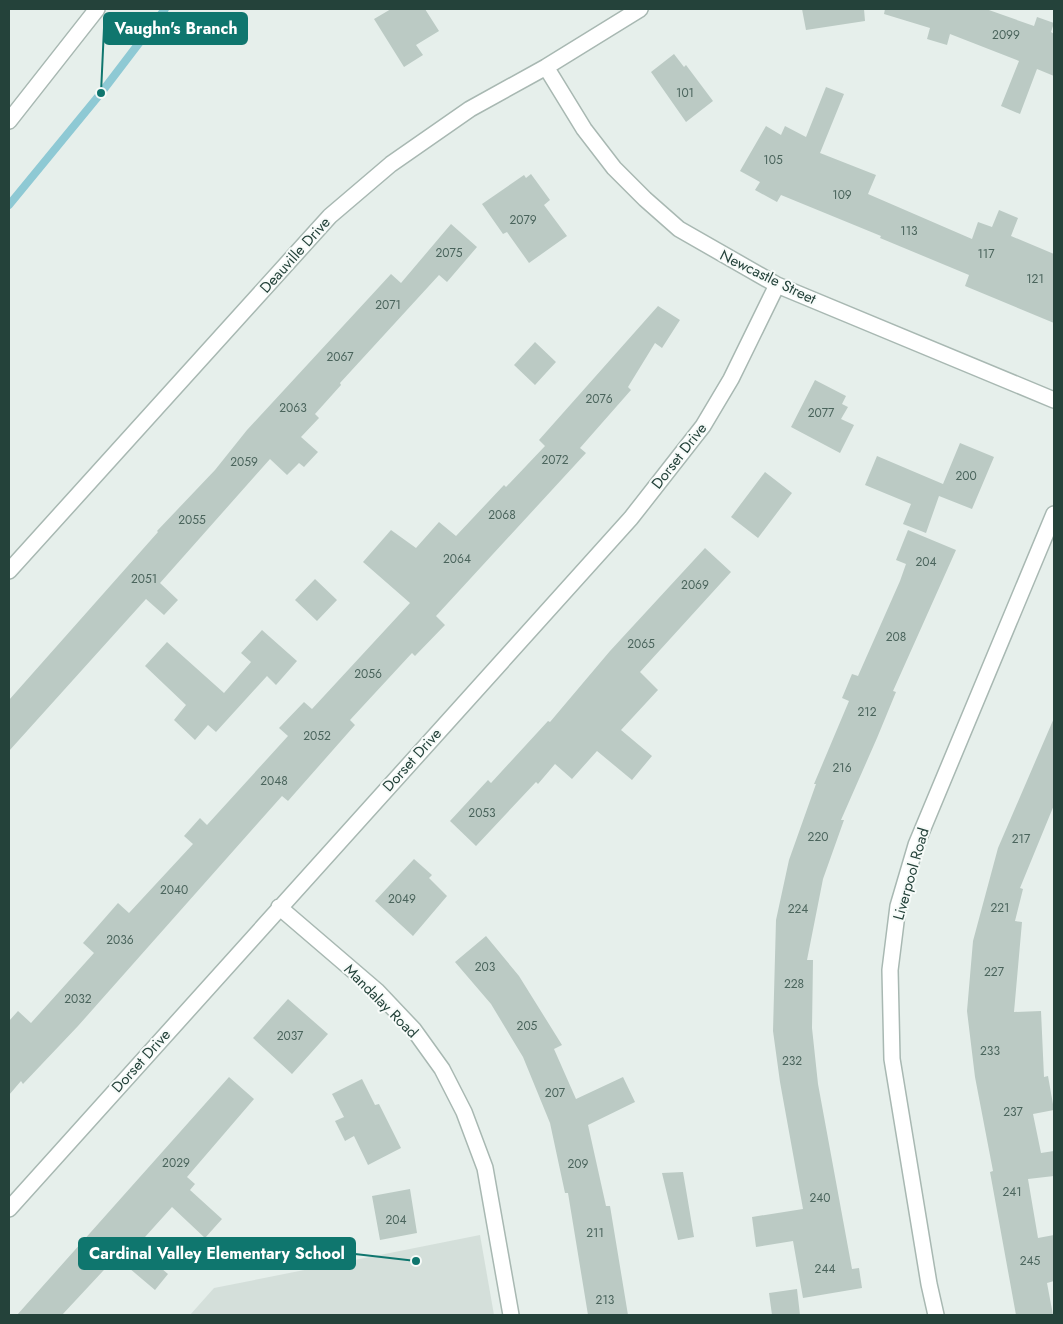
<svg xmlns="http://www.w3.org/2000/svg" width="1063" height="1324" font-family="Jost,sans-serif">
  <style>
    .built { fill: #d4dfda }
    .lines { fill: none; stroke-linecap: round; stroke-linejoin: round }
    .stream { stroke: #8ec9d4; stroke-width: 8 }
    .building { fill: #bbcac4 }
    .minor-casing { stroke: #a8b8b2; stroke-width: 18 }
    .minor { stroke: #fff; stroke-width: 15 }
    .labels { text-anchor: middle; dominant-baseline: central; stroke-width: 4; stroke-linejoin: round; paint-order: stroke }
    .number-label { font-size: 12px; fill: #4a645c }
    .street-label { font-size: 15px; fill: #24423a; stroke: #f7fbf9 }
    .leader { fill: none; stroke: #0f766e; stroke-width: 2 }
    .callout-dot { fill: #0f766e; stroke: #f7fbf9; stroke-width: 2 }
    .callout { fill: #0f766e; stroke: #0f766e; stroke-width: 2 }
    .callout-label { font-size: 16px; text-anchor: middle; font-weight: bold; fill: #fff }
  </style>
  <rect width="100%" height="100%" fill="#e6efeb"/>
  <path class="built" d="M480,1235L494,1315H190L214,1288Z"/>
  <g class="lines">
    <path class="stream" d="M9,205L101,93L165,9"/>
  </g>
  <path class="building" d="M391,9H425L439,31L416,45L423,55L404,67L374,19Z
    M802,9H864L865,21L806,30Z
    M885,9H986L1034,26L1037,17L1054,23L1051,32L1054,34V76L1037,69L1020,114L1001,106L1019,61L950,34L947,45L927,39L930,28L884,14Z
    M674,54L684,67L686,65L713,101L686,122L651,72Z
    M826,87L844,94L820,153L876,175L868,194L972,239L978,222L992,227L999,210L1018,218L1011,236L1054,254V323L965,286L969,275L880,238L881,236L781,195L777,202L755,190L760,182L740,171L766,126L781,135L785,126L806,137Z
    M531,174L550,200L544,205L567,236L529,263L507,232L503,234L482,204L524,175L526,178Z
    M451,224L477,247L447,282L439,275L340,383L341,385L315,414L319,418L301,437L318,452L304,467L299,463L287,475L270,459L160,583L178,600L164,615L146,599L9,751V700L158,532L157,531L215,470L247,430L391,274L401,283Z
    M658,306L680,320L662,348L655,343L628,387L631,390L580,448L586,453L436,616L445,625L415,656L412,653L350,720L355,725L288,801L282,796L78,1026L23,1084L21,1081L9,1095V1021L18,1011L31,1023L94,953L83,943L118,903L129,913L193,844L184,836L200,818L207,825L288,736L279,728L304,702L312,709L410,603L363,562L391,530L416,548L439,522L456,536L504,485L506,487L545,446L539,440Z
    M535,342L556,362L535,385L514,365Z
    M815,380L846,396L842,404L848,407L841,419L854,425L840,453L791,427Z
    M960,443L994,457L972,509L939,496L926,533L903,524L911,504L865,485L877,456L943,484Z
    M765,472L792,493L758,538L731,517Z
    M908,530L956,550L893,691L896,692L877,738L841,820H844L823,879L807,960H813L812,1028L818,1084L852,1269L859,1268L862,1288L803,1298L793,1241L756,1247L752,1217L803,1209L780,1082L773,1031L776,920L789,860L816,784H814L849,701L842,698L852,674L858,676L900,581L906,564L896,560Z
    M705,548L731,572L640,672L658,690L621,730L652,756L632,780L597,751L572,779L555,764L538,784L536,782L476,846L450,821L488,780L491,783L548,721L550,722L610,651Z
    M315,579L337,600L317,621L295,600Z
    M262,630L297,661L276,685L267,676L216,732L208,725L195,740L174,720L186,705L145,666L167,642L224,693L251,662L241,653Z
    M1054,718V805L1020,888L1023,889L1015,921L1022,922L1014,1012L1041,1011L1044,1077L1048,1076L1054,1110L1033,1114L1041,1153L1054,1151V1176L1028,1179L1038,1238L1054,1235V1281L1047,1283L1053,1315H1016L990,1172L993,1171L975,1077L967,1011L973,941L998,848Z
    M414,859L432,875L429,878L447,896L413,936L375,901Z
    M486,936L519,976L562,1045L554,1049L576,1099L623,1077L635,1102L588,1125L606,1206H610L628,1315H588L568,1193H565L550,1123L523,1057L491,1004L455,962Z
    M288,999L328,1034L292,1074L253,1038Z
    M229,1077L254,1099L187,1177L195,1184L190,1190L222,1219L205,1238L172,1207L136,1247L168,1274L155,1290L116,1257L62,1315H17Z
    M362,1079L375,1105L379,1104L401,1148L368,1165L354,1136L345,1141L335,1121L344,1117L332,1094Z
    M683,1172L694,1237L678,1240L662,1173Z
    M410,1189L417,1233L380,1240L372,1196Z
    M797,1289L800,1315H772L769,1293Z"/>
  <g class="lines">
    <defs>
      <path id="minor" d="M546,67L584,129L614,168L645,199L679,229L777,285L1054,400
        M9,121L97,9
        M9,571L330,216L391,164L470,109L546,67L640,9
        M279,907L377,991L414,1030L442,1069L464,1112L485,1168L511,1315
        M9,1209L631,518L703,426L731,379L777,285
        M936,1315L929,1284L892,1059L890,970L898,906L916,845L1054,514"/>
    </defs>
    <use href="#minor" class="minor-casing"/>
    <use href="#minor" class="minor"/>
  </g>
  <g class="labels">
    <g class="number-label">
      <text x="1006" y="35">2099</text>
      <text x="685" y="93">101</text>
      <text x="773" y="160">105</text>
      <text x="842" y="195">109</text>
      <text x="523" y="220">2079</text>
      <text x="909" y="231">113</text>
      <text x="449" y="253">2075</text>
      <text x="986" y="254">117</text>
      <text x="1035" y="279">121</text>
      <text x="388" y="305">2071</text>
      <text x="340" y="357">2067</text>
      <text x="599" y="399">2076</text>
      <text x="293" y="408">2063</text>
      <text x="821" y="413">2077</text>
      <text x="555" y="460">2072</text>
      <text x="244" y="462">2059</text>
      <text x="966" y="476">200</text>
      <text x="502" y="515">2068</text>
      <text x="192" y="520">2055</text>
      <text x="457" y="559">2064</text>
      <text x="926" y="562">204</text>
      <text x="144" y="579">2051</text>
      <text x="695" y="585">2069</text>
      <text x="896" y="637">208</text>
      <text x="641" y="644">2065</text>
      <text x="368" y="674">2056</text>
      <text x="867" y="712">212</text>
      <text x="317" y="736">2052</text>
      <text x="842" y="768">216</text>
      <text x="274" y="781">2048</text>
      <text x="482" y="813">2053</text>
      <text x="818" y="837">220</text>
      <text x="1021" y="839">217</text>
      <text x="174" y="890">2040</text>
      <text x="402" y="899">2049</text>
      <text x="1000" y="908">221</text>
      <text x="798" y="909">224</text>
      <text x="120" y="940">2036</text>
      <text x="485" y="967">203</text>
      <text x="994" y="972">227</text>
      <text x="794" y="984">228</text>
      <text x="78" y="999">2032</text>
      <text x="527" y="1026">205</text>
      <text x="290" y="1036">2037</text>
      <text x="990" y="1051">233</text>
      <text x="792" y="1061">232</text>
      <text x="555" y="1093">207</text>
      <text x="1013" y="1112">237</text>
      <text x="176" y="1163">2029</text>
      <text x="578" y="1164">209</text>
      <text x="1012" y="1192">241</text>
      <text x="820" y="1198">240</text>
      <text x="396" y="1220">204</text>
      <text x="595" y="1233">211</text>
      <text x="1030" y="1261">245</text>
      <text x="825" y="1269">244</text>
      <text x="605" y="1300">213</text>
    </g>
    <g class="street-label">
      <text transform="translate(295 255) rotate(-48)">Deauville Drive</text>
      <text transform="translate(768 277) rotate(26)">Newcastle Street</text>
      <text transform="translate(679 456) rotate(-52)">Dorset Drive</text>
      <text transform="translate(412 760) rotate(-48)">Dorset Drive</text>
      <text transform="translate(911 874) rotate(-74)">Liverpool Road</text>
      <text transform="translate(381 1001) rotate(45)">Mandalay Road</text>
      <text transform="translate(141 1061) rotate(-48)">Dorset Drive</text>
    </g>
  </g>
  <path class="leader" d="M101 93L104 28M416 1261L355 1254"/>
  <g class="callout-dot">
    <circle cx="101" cy="93" r="5"/>
    <circle cx="416" cy="1261" r="5"/>
  </g>
  <g class="callout">
    <rect x="104" y="13" width="143" height="31" rx="5"/>
    <rect x="79" y="1238" width="276" height="31" rx="5"/>
  </g>
  <g class="callout-label">
    <text x="176" y="34">Vaughn's Branch</text>
    <text x="217" y="1259">Cardinal Valley Elementary School</text>
  </g>
  <rect width="1063" height="1324" fill="none" stroke="#24423a" stroke-width="20"/>
</svg>
